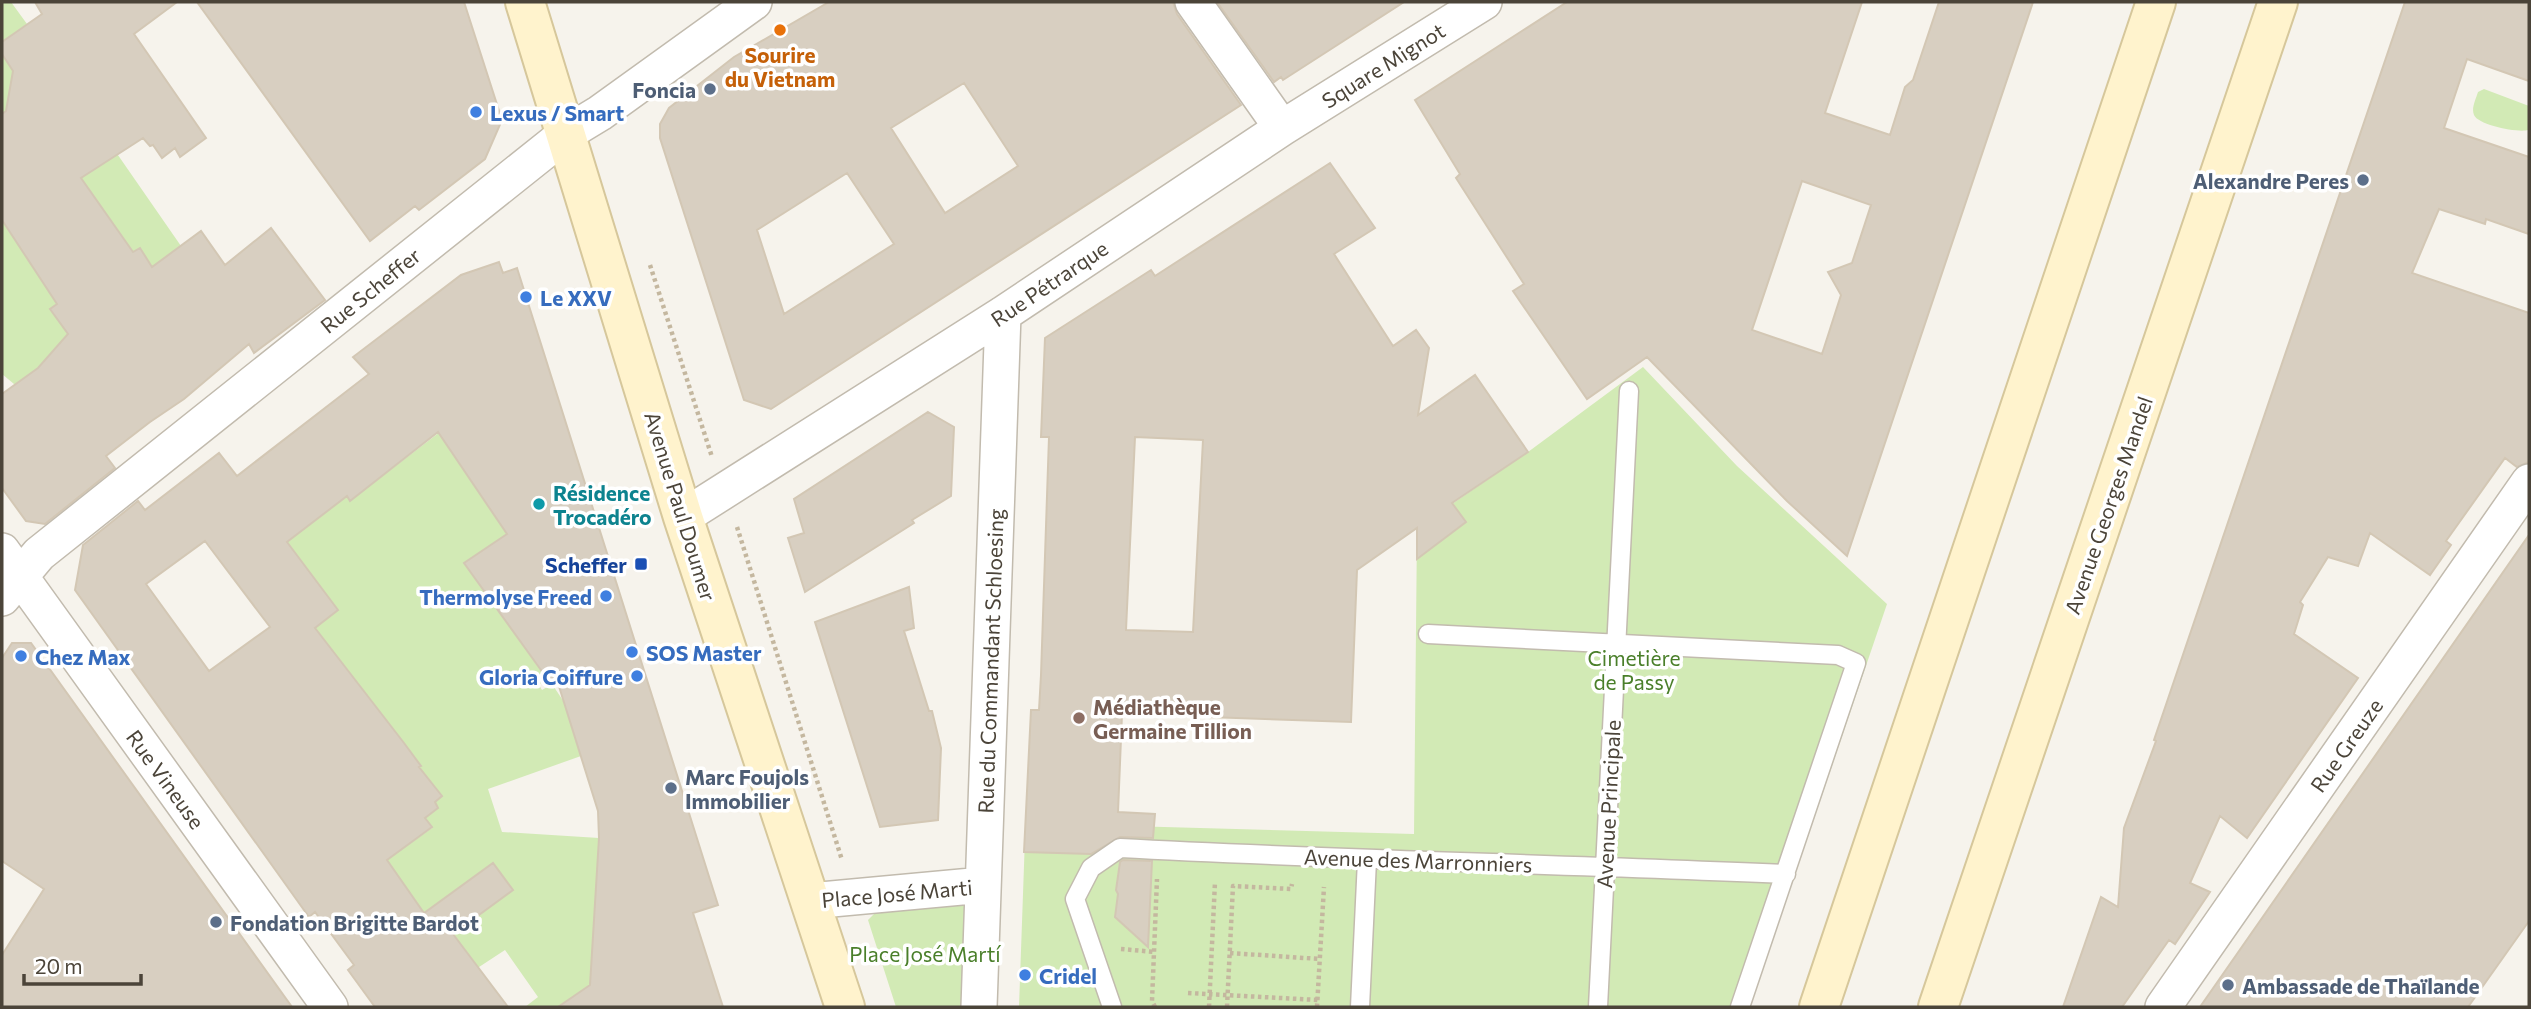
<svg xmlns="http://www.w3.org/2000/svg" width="2531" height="1009" font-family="Commissioner,sans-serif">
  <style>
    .green { fill: #d2eab5 }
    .building { fill: #d8cfc1; stroke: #d3c7b4; stroke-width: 2; fill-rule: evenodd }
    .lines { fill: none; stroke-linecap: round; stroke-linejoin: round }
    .service-casing { stroke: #c2bbae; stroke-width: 21 }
    .minor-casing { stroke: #c2bbae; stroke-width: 38 }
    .secondary-casing { stroke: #d6c79b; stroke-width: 42 }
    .path { stroke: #c4b79f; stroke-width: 4.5; stroke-dasharray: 3.5 3.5; stroke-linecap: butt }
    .service { stroke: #fff; stroke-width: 18 }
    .minor { stroke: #fff; stroke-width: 35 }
    .secondary { stroke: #fff3cd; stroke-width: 38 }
    .food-dot { fill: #e8710a; stroke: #fff; stroke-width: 2.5 }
    .service-dot { fill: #5c6f8a; stroke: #fff; stroke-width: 2.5 }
    .shop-dot { fill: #3f7fe0; stroke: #fff; stroke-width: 2.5 }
    .culture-dot { fill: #0f9aa8; stroke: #fff; stroke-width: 2.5 }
    .transit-dot { fill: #1a4fb4; stroke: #fff; stroke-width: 2.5 }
    .education-dot { fill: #8d6e63; stroke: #fff; stroke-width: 2.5 }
    .labels { text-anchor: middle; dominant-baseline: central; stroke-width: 7; stroke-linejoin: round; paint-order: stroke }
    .food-label { font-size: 21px; font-weight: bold; fill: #c56008; stroke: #fff }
    .street-label { font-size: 21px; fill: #4b4439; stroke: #fff }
    .service-label { font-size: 21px; font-weight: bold; fill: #4e5e75; stroke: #fff; text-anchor: start }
    .shop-label { font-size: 21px; font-weight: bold; fill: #366cbe; stroke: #fff; text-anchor: start }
    .culture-label { font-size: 21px; font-weight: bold; fill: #0d838f; stroke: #fff; text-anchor: start }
    .transit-label { font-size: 21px; font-weight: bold; fill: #164399; stroke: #fff; text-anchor: end }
    .park-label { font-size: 21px; fill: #4a7f2a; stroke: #fff }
    .education-label { font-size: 21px; font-weight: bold; fill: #785e54; stroke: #fff; text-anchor: start }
  </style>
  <rect width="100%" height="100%" fill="#f6f3ec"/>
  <path class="green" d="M2,2H11L27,24L2,42Z
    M2,54L13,71L6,111L2,114Z
    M59,70L181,246L192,263L146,271L152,266L140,249L133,252L22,96Z
    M2484,89L2529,106L2528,130C2518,133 2478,125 2474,115C2471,108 2476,99 2478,92Z
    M2,220L80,339L20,389L2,374Z
    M1643,367L1737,466L1887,604L1750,1007H1019L1026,809L1116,806L1128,826L1414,834L1417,528L1528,452Z
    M453,422L507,534L464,563L547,679L539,685L542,690L552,684L566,705L581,756L488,789L502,832L599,838L590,985L558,1007H525L538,997L505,950L476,969L415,953L493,863L424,913L387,860L345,779L398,852L432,828L425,818L438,808L435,802L441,796L346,668L300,637L338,610L287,542L347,496L351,500Z
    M962,904L972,914L967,1007H896L868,920L876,912Z"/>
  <path class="building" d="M35,2H177L134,34L206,138L180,157L175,148L162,158L153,145L150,146L143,138L81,178L133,252L140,248L152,267L201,231L225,265L271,228L325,300L254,353L249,344L184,399L150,422L106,456L115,468L45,524L26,521L2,488V394L38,368L68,334L50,309L57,304L2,220V114L6,111L13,71L2,54V42L42,14Z
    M197,2H464L502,120L485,159L419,210L415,206L370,241Z
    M829,2H1173L1177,14L1241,105L771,409L744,400L660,138V124L669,108L734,57ZM964,83L1018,166L945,213L891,128ZM847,173L894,244L784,314L757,230Z
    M1217,2H1404L1283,80L1281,77L1274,82Z
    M1567,2H1862L1825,113L1890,135L1905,87L1913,80L1939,2H2033L1847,556L1787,501L1647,357L1587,399L1513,291L1524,284L1456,178L1460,174L1415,100ZM1802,181L1871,205L1852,263L1828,272L1841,295L1822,354L1752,330Z
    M2405,2H2529V81L2467,59L2444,128L2529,157V234L2486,219L2485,224L2439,209L2412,273L2529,313V462L2517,467L2505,458L2446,541L2451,545L2430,575L2370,533L2358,566L2328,557L2300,602L2303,605L2294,634L2358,678L2247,838L2220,816L2190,883L2210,892L2175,944L2169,940L2122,1007H2063L2101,897L2118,907L2124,828L2156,741L2154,740L2172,687Z
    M1330,163L1375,228L1334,254L1393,346L1416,330L1429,348L1418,415L1475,375L1528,452L1452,503L1466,522L1417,559V528L1357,570L1351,722L1122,714L1118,812L1155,814L1153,838L1120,837L1091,854L1024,852L1031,710H1039L1041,675L1049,437H1041L1045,338L1151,270L1155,276ZM1135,437L1203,440L1193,632L1126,630Z
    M499,262L503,273L517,268L718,905L693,913L723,1007H558L590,985L599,838L598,811L557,680L551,684L464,563L507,534L438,432L350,501L347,496L287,542L338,610L315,628L404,743L421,766L419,767L442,796L435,802L438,808L425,818L432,827L387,860L424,913L493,863L513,890L453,934L508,1007H375L348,970L354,965L315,912L309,917L75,590L83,545L138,501L145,510L219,453L237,476L369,374L353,357L461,275ZM205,541L270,627L209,671L146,584Z
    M928,412L954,427L951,496L912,520L914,523L805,592L788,538L804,533L794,499Z
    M2529,535V921L2468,1007H2200Z
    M909,587L914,628L904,631L929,711H932L941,748L938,820L880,827L815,622Z
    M12,643H31L292,1007H2V955L44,889L2,861V658Z
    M1123,860L1152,861L1148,947L1115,917L1118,894L1116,890L1120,862Z"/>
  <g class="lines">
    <defs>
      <path id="service" d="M1428,634L1838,655L1856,663L1740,1007
        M1112,1007L1075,899L1091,868L1120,848C1342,860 1564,864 1786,874
        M1360,1007L1367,860
        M1598,1007L1629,391"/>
      <path id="minor" d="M1193,2L1282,128
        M683,517L1003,314L1282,128L1484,2
        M2,551L330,1007
        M2,598L39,554L567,133L600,113L754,2
        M810,901L983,885
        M979,1007L1003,314
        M2163,1007L2529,482"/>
      <path id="secondary" d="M525,2L683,517L845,1007
        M1819,1007L2156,2
        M1938,1007L2278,2"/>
    </defs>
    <use href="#service" class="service-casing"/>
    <use href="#minor" class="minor-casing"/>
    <use href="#secondary" class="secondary-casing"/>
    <path class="path" d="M650,265L712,457
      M737,527L842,860
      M1121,949L1155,952
      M1230,953L1320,959
      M1188,993L1318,1000
      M1155,1007L1152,1001L1157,879
      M1209,1007L1215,882
      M1227,1007L1233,886L1291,889L1292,884
      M1317,1007L1324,887"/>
    <use href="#service" class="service"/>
    <use href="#minor" class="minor"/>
    <use href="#secondary" class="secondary"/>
  </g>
  <circle class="food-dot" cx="780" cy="30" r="7"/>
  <g class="service-dot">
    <circle cx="710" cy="89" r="7"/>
    <circle cx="2363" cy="180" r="7"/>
    <circle cx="671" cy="788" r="7"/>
    <circle cx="216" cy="922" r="7"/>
    <circle cx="2228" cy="985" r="7"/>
  </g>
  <g class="shop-dot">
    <circle cx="476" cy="112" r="7"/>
    <circle cx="526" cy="297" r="7"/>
    <circle cx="606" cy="596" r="7"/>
    <circle cx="632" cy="652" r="7"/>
    <circle cx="21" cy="656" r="7"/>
    <circle cx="637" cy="676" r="7"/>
    <circle cx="1025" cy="975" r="7"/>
  </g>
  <circle class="culture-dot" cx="539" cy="504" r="7"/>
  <rect class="transit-dot" x="634" y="557" width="14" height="14" rx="3.5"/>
  <circle class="education-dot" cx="1079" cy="718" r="7"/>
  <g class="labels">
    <g class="food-label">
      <text x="780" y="54">Sourire<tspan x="780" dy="24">du Vietnam</tspan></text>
    </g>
    <g class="street-label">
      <text transform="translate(1383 65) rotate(-32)">Square Mignot</text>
      <text transform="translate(1049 283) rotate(-34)">Rue Pétrarque</text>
      <text transform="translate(370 290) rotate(-39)">Rue Scheffer</text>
      <text transform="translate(2108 505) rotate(-71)">Avenue Georges Mandel</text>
      <text transform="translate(681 506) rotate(73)">Avenue Paul Doumer</text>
      <text transform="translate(990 661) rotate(-88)">Rue du Commandant Schloesing</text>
      <text transform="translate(2346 745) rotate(-55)">Rue Greuze</text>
      <text transform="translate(166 779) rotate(54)">Rue Vineuse</text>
      <text transform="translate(1608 804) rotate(-87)">Avenue Principale</text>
      <text transform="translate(1418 860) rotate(2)">Avenue des Marronniers</text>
      <text transform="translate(897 893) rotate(-5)">Place José Marti</text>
    </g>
    <g class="service-label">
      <text x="696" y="89" text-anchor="end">Foncia</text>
      <text x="2349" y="180" text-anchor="end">Alexandre Peres</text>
      <text x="685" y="776">Marc Foujols<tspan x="685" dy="24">Immobilier</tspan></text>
      <text x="230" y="922">Fondation Brigitte Bardot</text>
      <text x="2242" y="985">Ambassade de Thaïlande</text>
    </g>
    <g class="shop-label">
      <text x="490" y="112">Lexus / Smart</text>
      <text x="540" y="297">Le XXV</text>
      <text x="592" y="596" text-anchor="end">Thermolyse Freed</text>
      <text x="646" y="652">SOS Master</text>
      <text x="35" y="656">Chez Max</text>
      <text x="623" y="676" text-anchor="end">Gloria Coiffure</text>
      <text x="1039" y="975">Cridel</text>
    </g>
    <g class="culture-label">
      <text x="553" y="492">Résidence<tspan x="553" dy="24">Trocadéro</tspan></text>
    </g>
    <g class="transit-label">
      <text x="627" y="564">Scheffer</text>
    </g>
    <g class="park-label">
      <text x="1634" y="657">Cimetière<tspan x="1634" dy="24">de Passy</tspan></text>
      <text x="925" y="953">Place José Martí</text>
    </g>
    <g class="education-label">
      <text x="1093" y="706">Médiathèque<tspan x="1093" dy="24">Germaine Tillion</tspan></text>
    </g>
  </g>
  <rect width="2531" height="1009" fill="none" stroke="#4b4439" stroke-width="7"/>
  <path d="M24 974v10h117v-10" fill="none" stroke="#4b4439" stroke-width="3.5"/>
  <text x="35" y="974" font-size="21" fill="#4b4439" stroke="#ffffff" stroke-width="5" paint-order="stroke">20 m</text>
</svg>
